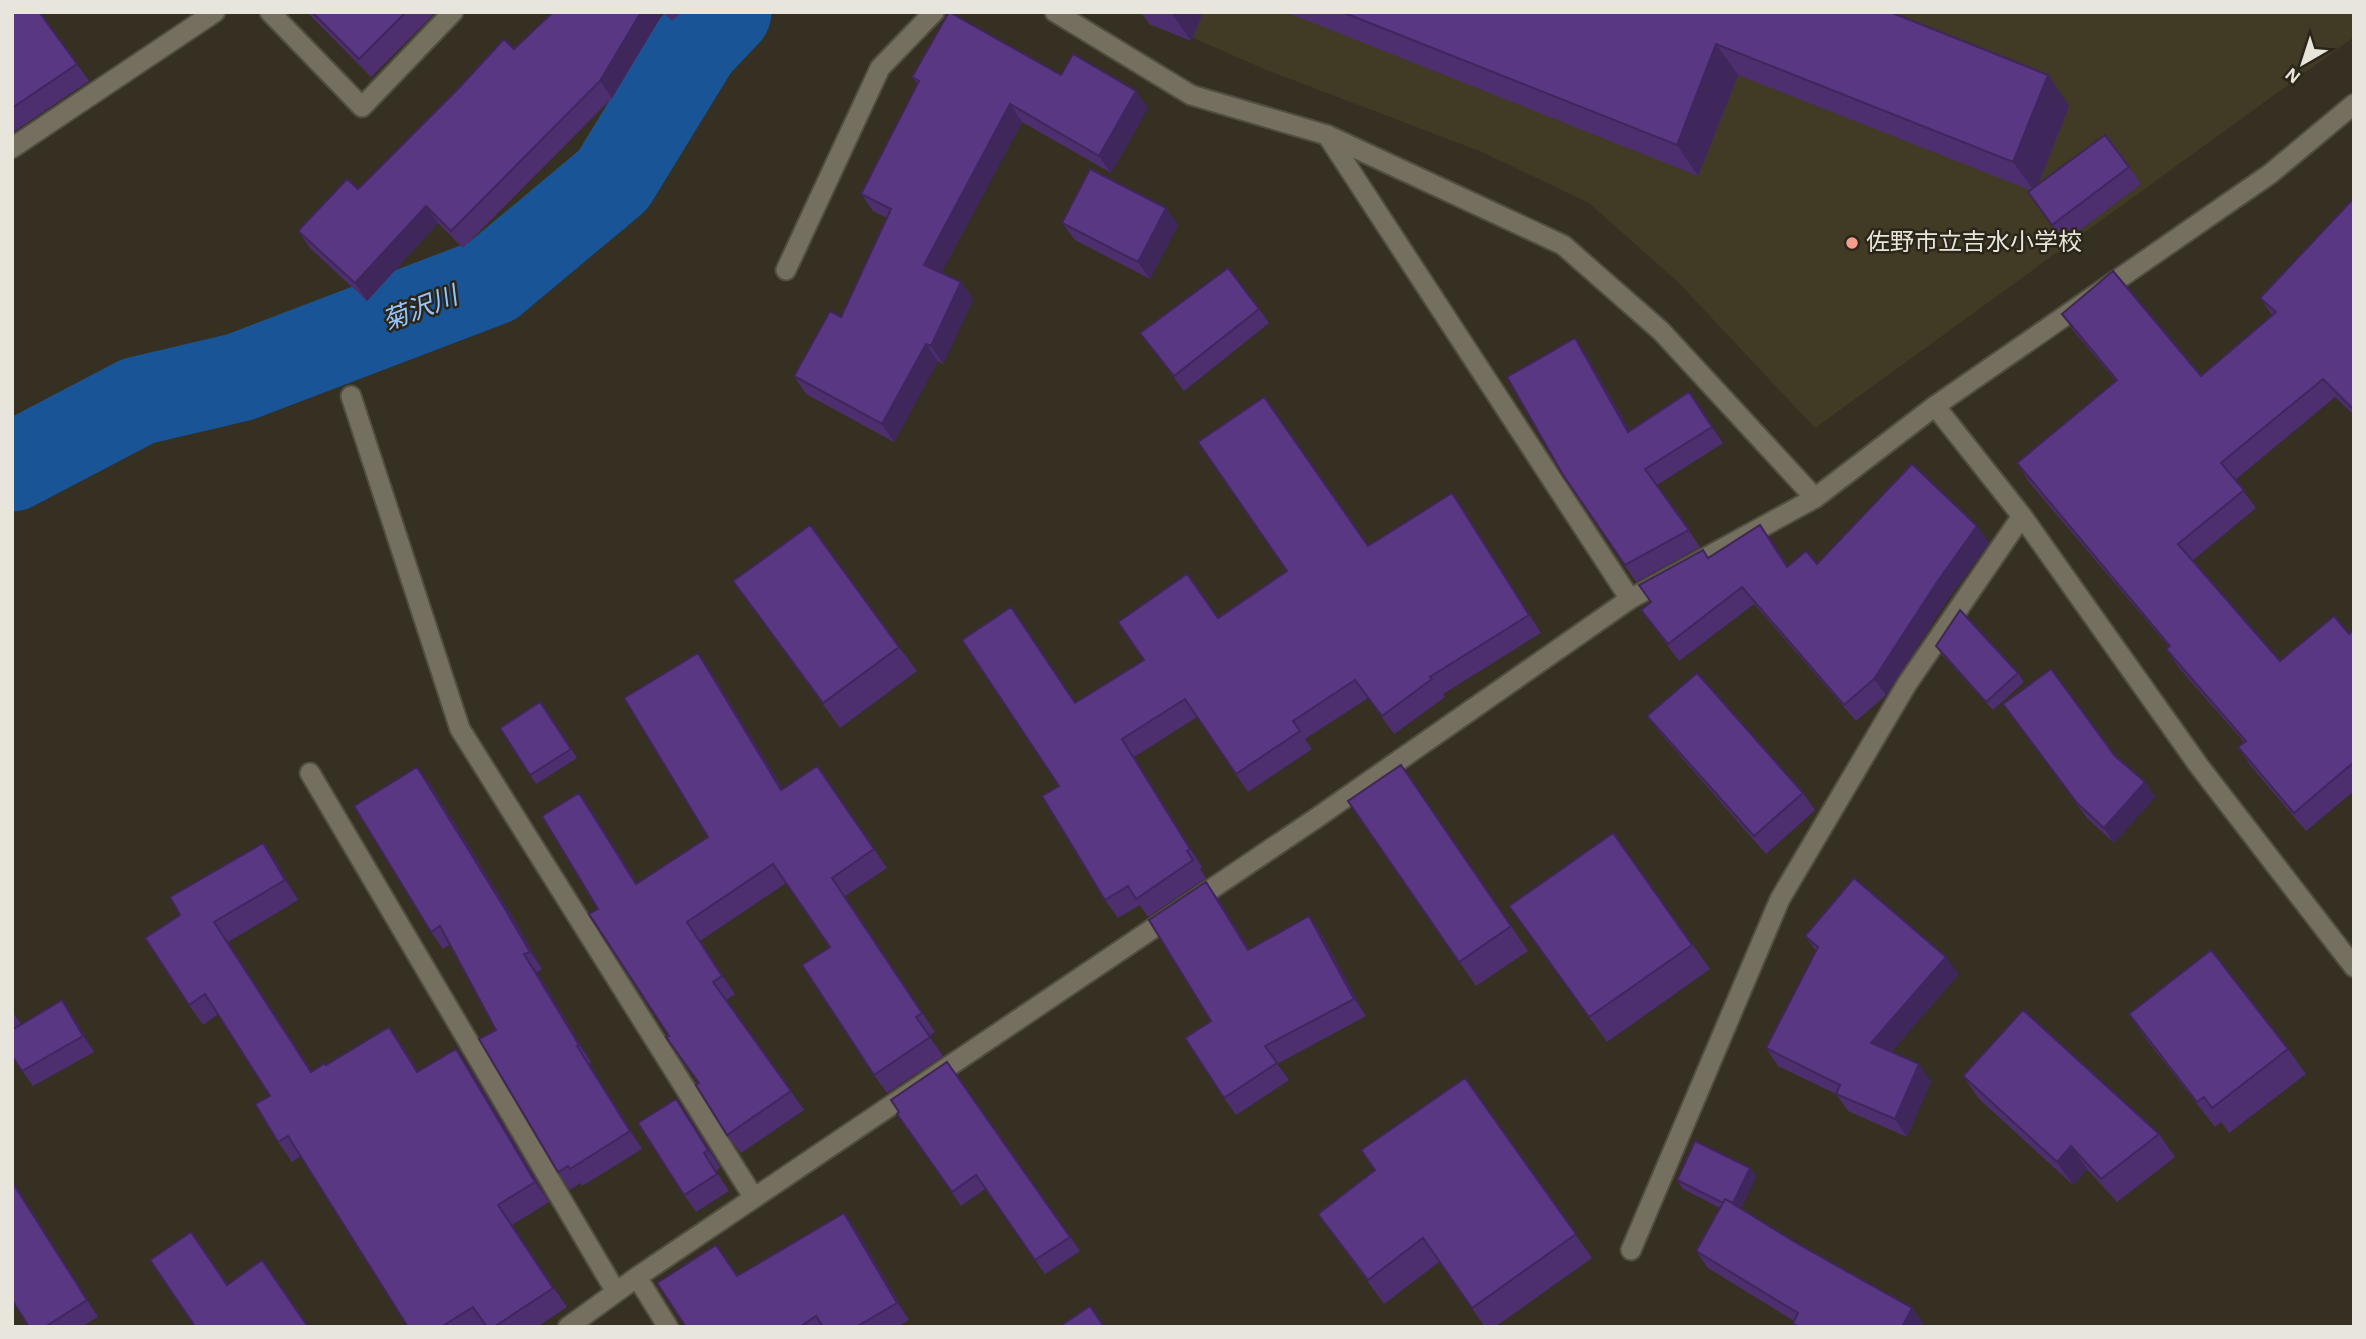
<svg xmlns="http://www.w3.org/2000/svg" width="2366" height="1339" font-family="'Alegreya Sans','Noto Sans JP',sans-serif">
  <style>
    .built { fill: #413a25 }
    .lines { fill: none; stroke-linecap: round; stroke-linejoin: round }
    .river { stroke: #195596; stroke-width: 89 }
    .minor-casing { stroke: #514d41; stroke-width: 23 }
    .tertiary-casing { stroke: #514d41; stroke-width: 23 }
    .minor { stroke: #746f5f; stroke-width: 19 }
    .tertiary { stroke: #746f5f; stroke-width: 19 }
    .wall { fill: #4d2f70 }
    .shaded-wall { fill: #3f265b }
    .building { fill: #5a3782; stroke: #3f265b; stroke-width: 2 }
    .poi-dot { fill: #f49d8c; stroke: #2b2619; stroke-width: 2.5 }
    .labels { text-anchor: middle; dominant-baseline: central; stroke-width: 5; stroke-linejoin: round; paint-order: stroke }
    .poi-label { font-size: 24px; fill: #e7e5dc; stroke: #2b2619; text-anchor: start }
    .water-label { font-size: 26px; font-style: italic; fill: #97c4fb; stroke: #2b2619 }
  </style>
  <rect width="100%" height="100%" fill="#353022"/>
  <path class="built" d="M1134,12H2354V37L1815,428L1678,282L1589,203L1482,152L1264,69Z"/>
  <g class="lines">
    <path class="river" d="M12,467L138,401L240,377L492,281L613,180L695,46L727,12"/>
    <defs>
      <path id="minor" d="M270,12L362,107L453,12
        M1327,135L1630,599
        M12,148L215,12
        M786,270L880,68L934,12
        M351,396L460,729L754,1198
        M1935,406L2022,516L2199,766L2354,967
        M310,773L616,1292
        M1631,1250L1780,899L1907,684L2022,516
        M637,1277L668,1327
        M568,1327L637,1277L1315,819L1630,599L1815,498L1935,406L2270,174L2354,104"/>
      <path id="tertiary" d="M1055,12L1191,95L1327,135L1563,245L1661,331L1815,498"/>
    </defs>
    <use href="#minor" class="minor-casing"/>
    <use href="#tertiary" class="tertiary-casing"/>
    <use href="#minor" class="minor"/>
    <use href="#tertiary" class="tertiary"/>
  </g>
  <path class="wall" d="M12,12L77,64L89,81L12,133Z
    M307,12H436L371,77Z
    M553,12H681L672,21L663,13L612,98L463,248L438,223L367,301L310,248L298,231L358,189Z
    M1141,12H1203L1191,41L1149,24Z
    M1282,12H1890L2069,106L2038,185L2129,167L2141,184L2064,242L2028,192L2030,190L1738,75L1698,176L1306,20Z
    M1061,75L1148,108L1111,173L1022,122L941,273L961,282L973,299L943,364L938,361L894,442L806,394L794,376L841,317L887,218L873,211L861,194L918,85L912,77Z
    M2354,198V415L2335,397L2235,480L2256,508L2192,561L2280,661L2349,634L2354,631V791L2306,831L2250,765L2238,747L2244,742L2179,668L2166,649L2169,647L2029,482L2017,463L2116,381L2075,333L2062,314L2201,376L2272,315L2260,298Z
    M1062,223L1178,225L1150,279L1075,240Z
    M1259,309L1269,323L1184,391L1140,333Z
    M1575,338L1586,355L1630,431L1689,392L1723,443L1657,485L1700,547L1636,582L1563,475Z
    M1452,493L1464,511L1541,633L1443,694L1445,697L1394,734L1368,698L1305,739L1312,749L1248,792L1197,717L1134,757L1202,867L1200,869L1206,878L1148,917L1140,905L1118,918L1105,900L1059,786L1075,703L1218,618L1368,546Z
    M1760,525L1788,566L1817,564L1977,526L1989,543L1948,599L1886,695L1856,721L1754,604L1679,661L1641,610L1708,558Z
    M733,581L899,647L917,671L840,728Z
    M1936,646L2018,673L2024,682L1993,710L1942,655Z
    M698,653L711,672L783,789L817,766L887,868L845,896L935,1032L929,1036L943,1056L887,1093L874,1075L830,947L786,883L700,941L735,994L726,1000L804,1110L741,1153L727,1135L699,1083L669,1036L598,909L579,793L592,812L637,883L708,837Z
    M547,711L577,758L536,784L530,775Z
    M1647,716L1803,793L1815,810L1766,854L1660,733Z
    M2014,719L2115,756L2145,782L2155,797L2114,843L2087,818Z
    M1401,765L1528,951L1476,986L1348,801Z
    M417,767L430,784L515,921L542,969L537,972L591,1062L589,1063L642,1149L582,1186L580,1183L570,1190L558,1172L496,1030L450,944L443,949L431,932Z
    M1613,833L1710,969L1607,1042L1509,906Z
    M263,843L277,863L298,900L228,942L311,1071L326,1065L403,1047L418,1071L470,1069L549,1202L512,1225L567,1307L537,1327H408L301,1156L292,1162L278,1142L270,1096L218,1014L203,1025L189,1005L180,915Z
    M1206,882L1218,899L1249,949L1309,916L1321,934L1366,1016L1277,1064L1289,1080L1236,1115L1224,1098L1211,1021Z
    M1805,936L1959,974L1891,1052L1931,1081L1907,1137L1848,1111L1836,1094L1778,1066L1766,1048L1816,951Z
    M62,1000L73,1016L94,1052L33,1086L12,1056V1011L21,1024Z
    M2129,1014L2288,1049L2306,1074L2229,1133L2221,1122L2215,1127L2146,1039Z
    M947,1062L1080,1251L1045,1274L985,1189L961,1206L897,1114Z
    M1963,1076L2159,1134L2175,1157L2117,1202L2087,1169L2073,1185L1979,1099Z
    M1465,1078L1592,1258L1495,1327H1485L1439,1262L1384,1304L1318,1214L1375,1170Z
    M688,1116L720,1167L716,1171L729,1191L696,1212L684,1195Z
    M1750,1168L1756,1177L1741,1208L1798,1244L1912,1308L1924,1325L1923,1327H1795L1793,1323L1794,1321L1708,1268L1696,1251L1720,1208L1683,1189L1677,1180Z
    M12,1180L98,1317L81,1327H29Z
    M844,1213L856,1230L909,1320L897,1327H686L737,1276Z"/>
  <path class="shaded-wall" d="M641,12L663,13L612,98L600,81Z
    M1171,12H1203L1191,41Z
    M1716,44L1738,75L1698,176L1677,145Z
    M2048,75L2069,106L2035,192L2013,162Z
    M1136,91L1148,108L1111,173L1099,156Z
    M1010,104L1022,122L936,282L924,265Z
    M426,206L438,223L367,301L355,283Z
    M1166,208L1178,225L1150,279L1138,262Z
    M961,282L973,299L943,364L931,346Z
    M1575,338L1586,355L1640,448L1628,432Z
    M926,344L938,361L894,442L882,424Z
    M1689,392L1701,408L1723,443L1712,427Z
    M1452,493L1464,511L1541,633L1529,615Z
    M1760,525L1772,541L1798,584L1787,567Z
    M1977,526L1989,543L1948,599L1886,695L1874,679L1937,582Z
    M698,653L711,672L795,808L781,790Z
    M1122,739L1134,757L1202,867L1190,849Z
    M417,767L430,784L515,921L542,969L530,952Z
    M2145,782L2155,797L2114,843L2104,828Z
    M579,793L592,812L649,902L636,884Z
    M263,843L277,863L298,900L285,880Z
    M1206,882L1218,899L1260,967L1248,950Z
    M1309,916L1321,934L1366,1016L1354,999Z
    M214,922L228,942L325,1091L311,1072Z
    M687,922L700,941L735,994L722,976Z
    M524,954L537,972L591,1062L579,1045Z
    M1946,957L1959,974L1883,1061L1871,1043Z
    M62,1000L73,1016L94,1052L83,1036Z
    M389,1027L403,1047L431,1092L417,1072Z
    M577,1046L589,1063L642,1149L630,1131Z
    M456,1049L470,1069L549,1202L535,1182Z
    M1919,1064L1931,1081L1907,1137L1895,1119Z
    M676,1099L688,1116L720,1167L708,1150Z
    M2071,1146L2087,1169L2073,1185L2057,1162Z
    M1750,1168L1756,1177L1737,1216L1731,1207Z
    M12,1180L98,1317L87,1300L12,1182Z
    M498,1205L512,1225L567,1307L553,1288Z
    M844,1213L856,1230L909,1320L897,1303Z
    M1912,1308L1924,1325L1923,1327H1902Z"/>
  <path class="building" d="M12,12H39L77,64L12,108Z
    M312,12H406L359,59Z
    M553,12H641L600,81L451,231L426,206L355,283L298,231L347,179L358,189L457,90L504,39L514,49Z
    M949,12L1061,75L1073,54L1136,91L1099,156L1010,104L924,265L961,282L931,346L926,344L882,424L794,376L830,311L841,317L891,209L861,194L919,81L912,77Z
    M1342,12H1890L2048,75L2013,162L1716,44L1677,145Z
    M2105,135L2129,167L2052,225L2028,192Z
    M1090,169L1166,208L1138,262L1062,223Z
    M2354,198V410L2323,379L2221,463L2244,490L2178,544L2280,661L2334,616L2349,634L2354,631V762L2294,813L2238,747L2246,741L2166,649L2170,646L2017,463L2117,380L2062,314L2113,271L2201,376L2276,312L2260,298Z
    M1228,268L1259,309L1174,376L1140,333Z
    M1575,338L1628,432L1689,392L1712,427L1645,469L1689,530L1625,565L1563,475L1507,377Z
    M1264,397L1368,546L1452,493L1529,615L1430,677L1432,679L1382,716L1355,680L1293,721L1300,731L1236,774L1185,699L1122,739L1190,849L1187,851L1193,860L1136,899L1128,886L1105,900L1042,796L1059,786L962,640L1011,607L1075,703L1144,660L1118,622L1187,574L1218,618L1287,571L1198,442Z
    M1912,464L1977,526L1937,582L1874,679L1844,705L1742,587L1668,644L1641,610L1651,602L1639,585L1703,550L1708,558L1760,525L1787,567L1806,551L1817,564Z
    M810,525L899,647L823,703L733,581Z
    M1960,610L2018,673L1986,702L1936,646Z
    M698,653L781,790L817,766L874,849L832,878L922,1013L916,1017L930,1037L874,1075L802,965L830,947L773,864L687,922L722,976L713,982L791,1091L727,1135L696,1085L699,1083L666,1037L669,1036L589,914L598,909L542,816L579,793L636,884L708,837L624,698Z
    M2051,669L2115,756L2145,782L2104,828L2077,803L2003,704Z
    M1697,673L1803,793L1754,836L1647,716Z
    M540,702L571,749L530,775L500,728Z
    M1401,765L1511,926L1459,962L1348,801Z
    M417,767L502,904L530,952L524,954L579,1045L577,1046L630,1131L570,1169L568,1166L558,1172L479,1039L496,1030L440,926L431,932L354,806Z
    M1613,833L1692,945L1589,1017L1509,906Z
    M263,843L285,880L214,922L311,1072L325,1063L326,1065L389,1027L417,1072L456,1049L535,1182L498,1205L553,1288L494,1327H487L473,1307L441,1327H408L288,1136L278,1142L255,1104L270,1096L205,994L189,1005L145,938L180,915L170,897Z
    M1854,878L1946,957L1871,1043L1919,1064L1895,1119L1836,1094L1840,1085L1766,1048L1818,947L1805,936Z
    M1206,882L1248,950L1309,916L1354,999L1265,1046L1277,1063L1224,1098L1185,1038L1211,1021L1149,920Z
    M2211,950L2288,1049L2212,1108L2204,1097L2197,1102L2129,1014Z
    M62,1000L83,1036L22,1071L12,1056V1030Z
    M2023,1010L2159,1134L2101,1179L2071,1146L2057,1162L1963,1076Z
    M947,1062L1070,1237L1035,1260L976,1175L952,1192L897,1114L899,1112L891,1100Z
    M1465,1078L1576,1234L1472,1308L1423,1238L1368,1280L1318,1214L1375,1170L1361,1150Z
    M676,1099L708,1150L704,1153L717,1174L684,1195L638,1123Z
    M1695,1141L1750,1168L1733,1203L1725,1199L1723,1203L1677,1180Z
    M12,1182L87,1300L45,1327H29L12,1300Z
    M1725,1199L1798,1244L1912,1308L1902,1327H1799L1793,1323L1798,1313L1696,1251Z
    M844,1213L897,1303L856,1327H823L816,1316L800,1327H686L657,1283L716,1245L737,1276Z
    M191,1232L227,1285L262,1260L308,1327H192L194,1325L150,1260Z
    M1090,1306L1104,1327H1059Z"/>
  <circle class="poi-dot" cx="1852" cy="243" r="7"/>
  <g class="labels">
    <g class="poi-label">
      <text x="1866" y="243">佐野市立吉水小学校</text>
    </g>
    <g class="water-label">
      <text transform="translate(420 309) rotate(-21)">菊沢川</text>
    </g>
  </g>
  <rect width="2366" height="1339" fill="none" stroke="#e7e5dc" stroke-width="28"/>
  <g transform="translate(2303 63) rotate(219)" stroke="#2b2619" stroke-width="5" paint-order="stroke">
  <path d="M0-5L12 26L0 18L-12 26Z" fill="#e7e5dc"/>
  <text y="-10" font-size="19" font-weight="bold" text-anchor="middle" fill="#e7e5dc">N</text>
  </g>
</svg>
